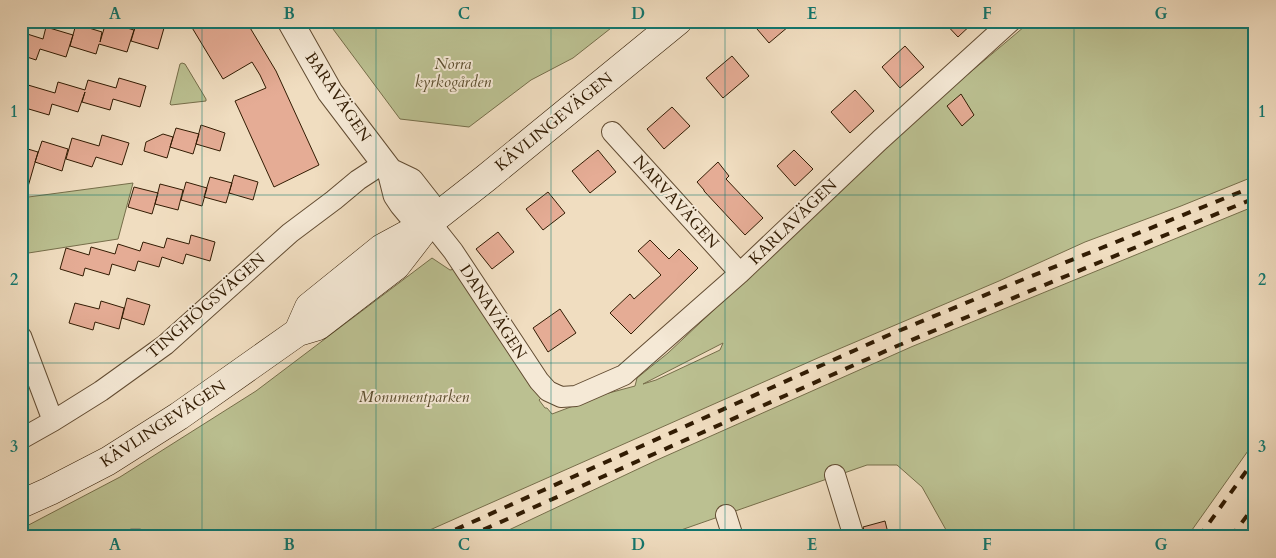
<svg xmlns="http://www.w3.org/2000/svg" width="1276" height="558" font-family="Cardo,serif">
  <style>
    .green { fill: #bbc091; stroke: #766e4a; fill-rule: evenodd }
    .water { fill: #9cbab9; stroke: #727b70 }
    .building { fill: #e5ac95; stroke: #321c03 }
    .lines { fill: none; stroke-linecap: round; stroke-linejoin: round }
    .minor-casing { stroke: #624c32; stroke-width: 22 }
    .tertiary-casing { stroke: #624c32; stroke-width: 27 }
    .secondary-casing { stroke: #321c03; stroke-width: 29 }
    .minor { stroke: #f5e9d6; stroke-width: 20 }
    .tertiary { stroke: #f5e9d6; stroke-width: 25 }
    .secondary { stroke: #f5e9d6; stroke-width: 28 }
    .rail { stroke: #321c03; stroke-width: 4; stroke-dasharray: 9 9; stroke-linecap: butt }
    .grid { fill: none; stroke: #0f766e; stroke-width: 1; stroke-opacity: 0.55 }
    .labels { text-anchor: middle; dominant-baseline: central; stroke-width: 4; stroke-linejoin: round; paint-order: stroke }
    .park-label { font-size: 16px; font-style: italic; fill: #5b4d2e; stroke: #f5e9d6 }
    .street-label { font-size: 16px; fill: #321c03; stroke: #f5e9d6 }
    .neatline { fill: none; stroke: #0f766e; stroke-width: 2 }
    .grid-label { font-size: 16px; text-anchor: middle; font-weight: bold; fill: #0f766e }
  </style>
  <rect width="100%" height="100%" fill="#f0ddc0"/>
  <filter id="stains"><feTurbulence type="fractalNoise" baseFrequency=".004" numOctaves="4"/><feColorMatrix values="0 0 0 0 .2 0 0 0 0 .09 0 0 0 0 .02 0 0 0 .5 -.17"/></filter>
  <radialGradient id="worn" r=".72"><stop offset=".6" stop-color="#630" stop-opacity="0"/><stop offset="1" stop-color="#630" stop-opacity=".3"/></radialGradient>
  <path class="green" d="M330,21H620L573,58L531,80L469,127L400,119L333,29Z
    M1031,21H1255V176L1181,206L1085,242L999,281L820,357L414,537H21V529L120,477L256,391L432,258L450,270L455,269L534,386L541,398L539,400L545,408H547L552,414L605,394L635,386L637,378L668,353L935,102ZM723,343L720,350L656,380L643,384Z
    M182,63L185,64L206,99V101L171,105L170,104L180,64Z
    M133,183L118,239L22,254L21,252V198Z
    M1255,206V441L1187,537H950L922,487L897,465H867L661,537H494L657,460L911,347Z"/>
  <path class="water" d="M131,529H140L149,532L150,537H116L121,533Z"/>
  <path class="building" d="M137,21H141L164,28L158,49L131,41Z
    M188,21H246L276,71L319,165L274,187L235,101L266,88L260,75L252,62L223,79Z
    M766,21H795L769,43L757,29Z
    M943,21H975L958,37Z
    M106,22L134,30L127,52L99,44L96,54L70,46L76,24L102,32L100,42Z
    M46,27L73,35L66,57L40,49L36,60L21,55V32L43,39Z
    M905,46L924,67L900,88L882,67Z
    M732,56L749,76L723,98L706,78Z
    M119,78L146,86L140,107L113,99L110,110L82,102L85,92L78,112L52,104L49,115L22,107L28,85L55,93L58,82L85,90L88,80L116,88Z
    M855,90L874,111L850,133L831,112Z
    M961,94L974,115L962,126L947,106Z
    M672,107L690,126L664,149L647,129Z
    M201,125L225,133L220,151L196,144Z
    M176,128L199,134L193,154L170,147Z
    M163,134L173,137L167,158L144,151L146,142Z
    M102,135L129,143L122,165L96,157L92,167L66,159L72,138L99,146Z
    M42,141L68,149L62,171L35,162Z
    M21,147L38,152L25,197L21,196Z
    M598,150L616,172L590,193L572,171Z
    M794,150L813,169L795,186L777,166Z
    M718,162L729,176L726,179L763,218L745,235L704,191V190L697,182Z
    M234,175L258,182L253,200L229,193Z
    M210,177L232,183L226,203L204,197Z
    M186,182L207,188L202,206L181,200Z
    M160,184L183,190L178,210L155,204Z
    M134,187L158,193L152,214L128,207Z
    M548,192L565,213L543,230L526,209Z
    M498,232L514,252L492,269L476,249Z
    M191,235L215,242L210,261L186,254L183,264L162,257L159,267L138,261L135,271L112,264L109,275L85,268L83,276L60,269L66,248L89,255L91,247L115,254L118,244L140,251L143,242L164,248L167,238L189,244Z
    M650,240L669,259L679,249L698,268L631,334L610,313L630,294L634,299L661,275L638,251Z
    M127,298L150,305L144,325L122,318Z
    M101,301L124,308L119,329L95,322L93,330L69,323L75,303L99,309Z
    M560,309L576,333L548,352L533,328Z
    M885,521L889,537H866L863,527Z"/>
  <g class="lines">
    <defs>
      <path id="minor" d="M612,132L740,273
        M430,222L453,251L539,381L548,391L561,397L576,396L624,375L740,273L880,140L1011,21
        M21,336L53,421
        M21,439L53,421L101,391L165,345L290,233L334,200L358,180L384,163
        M835,475L854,537
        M726,515L733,537"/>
      <path id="tertiary" d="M290,21L330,92L390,171L396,195L402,204L412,216L430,222L429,204L411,181L390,171"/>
      <path id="secondary" d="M298,332L309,307L382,248L430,222L486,178L678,21
        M21,504L50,491L108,461L179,416L298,332L318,326L396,266L430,222"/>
    </defs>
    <use href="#minor" class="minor-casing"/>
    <use href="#tertiary" class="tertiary-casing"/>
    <use href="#secondary" class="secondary-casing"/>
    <use href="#minor" class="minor"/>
    <use href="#tertiary" class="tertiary"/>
    <use href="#secondary" class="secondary"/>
    <path class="rail" d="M439,537L891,334L1002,288L1255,186
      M467,537L897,346L1255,198
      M1199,537L1255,459
      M1231,537L1255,505"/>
  </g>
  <path class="grid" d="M202,21V537M376,21V537M551,21V537M725,21V537M900,21V537M1074,21V537M21,195H1255M21,363H1255"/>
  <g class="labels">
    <g class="park-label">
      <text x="453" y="64">Norra<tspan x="453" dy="18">kyrkogården</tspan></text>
      <text x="414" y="397">Monumentparken</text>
    </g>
    <g class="street-label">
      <text transform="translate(338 97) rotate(56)">BARAVÄGEN</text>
      <text transform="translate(554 122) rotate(-39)">KÄVLINGEVÄGEN</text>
      <text transform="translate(676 202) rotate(48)">NARVAVÄGEN</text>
      <text transform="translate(793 222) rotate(-44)">KARLAVÄGEN</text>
      <text transform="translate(206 306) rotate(-41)">TINGHÖGSVÄGEN</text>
      <text transform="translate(493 312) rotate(57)">DANAVÄGEN</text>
      <text transform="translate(163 424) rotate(-33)">KÄVLINGEVÄGEN</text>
    </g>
  </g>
  <rect width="1276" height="558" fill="none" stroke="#f0ddc0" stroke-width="55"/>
  <rect x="28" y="28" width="1220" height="502" class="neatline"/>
  <g class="grid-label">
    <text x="115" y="19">A</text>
    <text x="289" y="19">B</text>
    <text x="464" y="19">C</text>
    <text x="638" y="19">D</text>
    <text x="812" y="19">E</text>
    <text x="987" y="19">F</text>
    <text x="1161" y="19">G</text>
    <text x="14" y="117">1</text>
    <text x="1262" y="117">1</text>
    <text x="14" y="285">2</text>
    <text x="1262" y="285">2</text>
    <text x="14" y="452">3</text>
    <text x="1262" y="452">3</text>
    <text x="115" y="550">A</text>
    <text x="289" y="550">B</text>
    <text x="464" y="550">C</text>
    <text x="638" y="550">D</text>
    <text x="812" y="550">E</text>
    <text x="987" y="550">F</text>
    <text x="1161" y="550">G</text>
  </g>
  <rect width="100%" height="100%" filter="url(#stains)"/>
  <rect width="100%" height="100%" fill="url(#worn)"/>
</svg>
